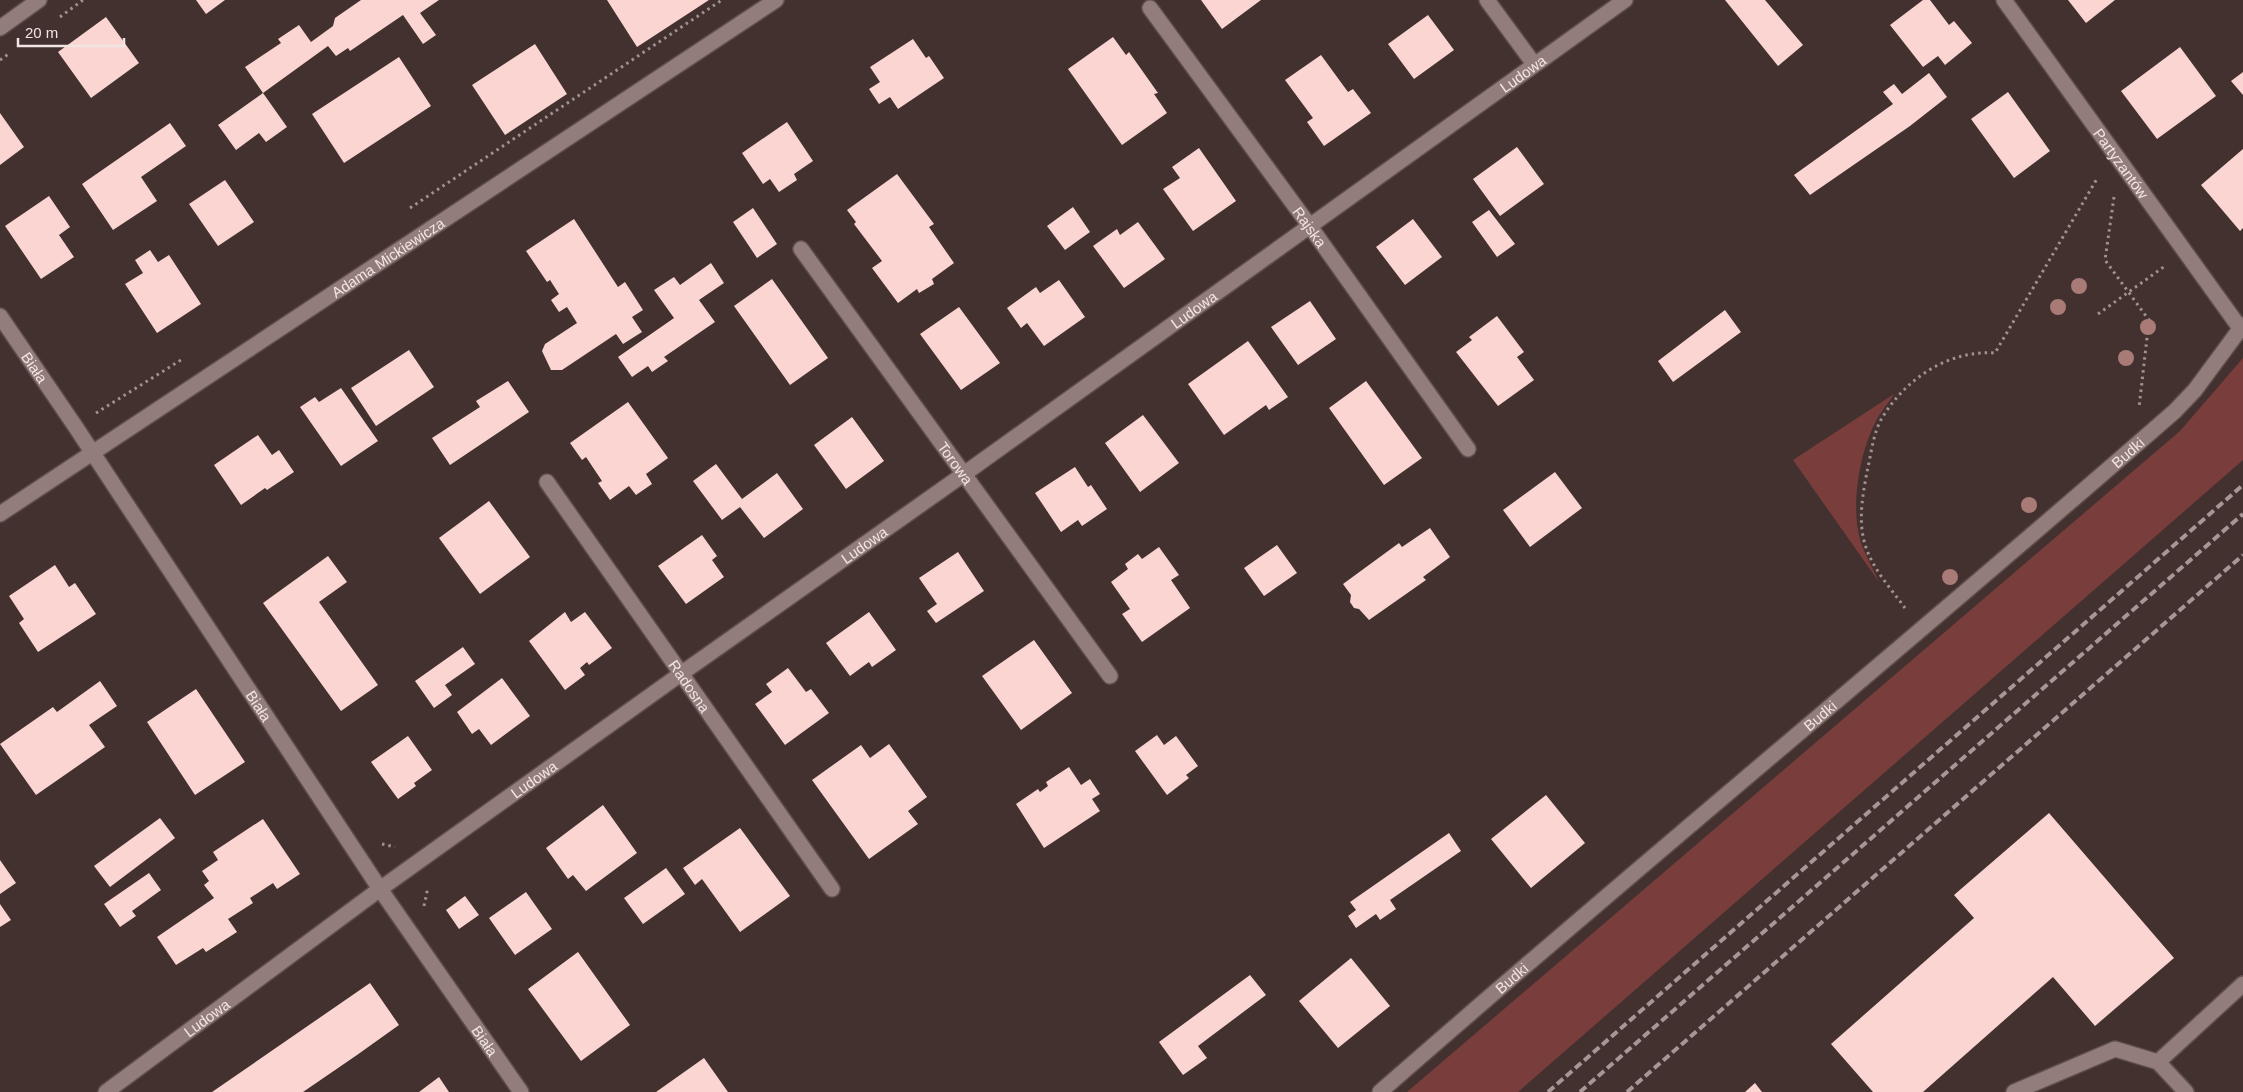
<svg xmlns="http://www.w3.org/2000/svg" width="2243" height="1092" font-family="Helvetica,sans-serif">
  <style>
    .green { fill: #793e3b }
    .building { fill: #fad5d2 }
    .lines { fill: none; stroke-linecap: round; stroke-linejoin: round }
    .minor-casing { stroke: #5d4d4c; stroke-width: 18 }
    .path { stroke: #a19290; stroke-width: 3; stroke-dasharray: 2.5 4; stroke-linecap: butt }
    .minor { stroke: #937d7b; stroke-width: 15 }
    .rail { stroke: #a69796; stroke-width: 4; stroke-dasharray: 8 4; stroke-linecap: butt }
    .tree { fill: #a97b77 }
    .labels { text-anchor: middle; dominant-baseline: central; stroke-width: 5; stroke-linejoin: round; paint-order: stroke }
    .street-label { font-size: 15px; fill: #f1e5e4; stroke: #43312f }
  </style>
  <rect width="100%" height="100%" fill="#43312f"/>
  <path class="green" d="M2243,358V460L1518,1092H1407L2180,431Z
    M1894,394C1888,404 1880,412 1875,423C1859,455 1850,508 1861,543C1866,556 1873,569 1879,582L1793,460Z"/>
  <path class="building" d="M196,0H225L206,14Z
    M361,0H439L420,13L436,35L423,44L403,15L350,51L348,48L336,56L328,46L263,93L287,127L266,142L259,133L236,150L218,125L263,93L245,67L281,43L278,39L299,25L311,42L333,26L335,18Z
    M607,0H709L637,47Z
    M1201,0H1261L1222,29Z
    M1725,0H1765L1803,45L1778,66Z
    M1923,0H1930L1949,25L1954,21L1972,43L1945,65L1938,56L1923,67L1890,25Z
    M2068,0H2115L2086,23Z
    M1428,15L1454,50L1414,79L1388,44Z
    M106,17L139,63L91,98L58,52Z
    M1113,37L1126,55L1129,52L1158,93L1154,94L1167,113L1122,145L1068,69Z
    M913,39L926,58L929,56L944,78L898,109L890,97L879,104L869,89L880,82L870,67Z
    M535,44L567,94L505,135L472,85Z
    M2180,47L2216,96L2157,139L2121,91Z
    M1321,55L1348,92L1353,89L1371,113L1324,146L1307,122L1313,118L1285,80Z
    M399,57L431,106L344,163L312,114Z
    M2243,72V95L2231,81Z
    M1929,73L1947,97L1910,126L1810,195L1794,175L1893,104L1883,92L1894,84L1902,94Z
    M2008,92L2050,151L2014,178L1971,119Z
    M0,113L24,147L0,165Z
    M787,122L813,161L794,174L797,180L779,192L770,179L763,184L742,153Z
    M170,123L186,146L141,177L157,201L113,230L82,184Z
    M1517,147L1544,184L1500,216L1473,179Z
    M1199,148L1236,201L1193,231L1163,189L1180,178L1172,167Z
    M2243,149V228L2240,231L2201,185Z
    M897,174L934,224L929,227L954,263L932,279L934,284L919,293L917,289L898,303L872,268L882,261L854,224L856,222L847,210Z
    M225,180L254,222L218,246L189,204Z
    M49,196L70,227L59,235L74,257L41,279L5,226Z
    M1073,207L1090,232L1065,250L1047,226Z
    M753,208L777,244L757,258L733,222Z
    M1489,210L1515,244L1497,257L1472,222Z
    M574,219L618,287L625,282L643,310L632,317L642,332L623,344L616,334L562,370H551L542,351L545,344L577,323L567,307L559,312L551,300L559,294L550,280L547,282L526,251Z
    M1413,219L1442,257L1405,285L1376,247Z
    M1138,222L1165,259L1124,288L1093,246L1117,229L1120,235Z
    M150,250L158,262L169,255L201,304L157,333L125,284L143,273L135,260Z
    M711,263L724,283L699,300L715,322L664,357L668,361L652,372L648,366L632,377L618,357L674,318L654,290L674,277L680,285Z
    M772,279L828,358L790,385L734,306Z
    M1059,280L1085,317L1044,346L1027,323L1021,328L1007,308L1036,287L1040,293Z
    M1310,301L1336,339L1298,365L1271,327Z
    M959,307L1000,363L961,390L920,334Z
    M1725,310L1741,332L1673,382L1658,361Z
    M1497,316L1524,352L1517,357L1534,380L1498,406L1456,352L1472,340L1469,337Z
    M1248,341L1288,397L1269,410L1266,405L1224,435L1188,384Z
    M409,350L434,387L376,426L351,388Z
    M508,381L529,412L450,465L432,438L480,407L476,401Z
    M1366,381L1422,458L1384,485L1329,408Z
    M341,388L378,441L341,466L300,407L315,397L319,402Z
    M628,402L668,458L646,474L652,484L636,495L629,486L610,500L598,483L602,481L586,457L582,460L570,443Z
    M1143,415L1179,463L1140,492L1105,443Z
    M852,417L884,461L846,489L814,445Z
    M258,435L272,455L279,450L294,472L267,490L265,488L241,505L214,465Z
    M716,464L742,499L777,473L803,509L764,538L740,507L722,520L693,481Z
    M1075,467L1088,487L1091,485L1107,509L1082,526L1078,520L1061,532L1035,493Z
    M1555,472L1582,508L1530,547L1503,510Z
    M489,501L530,557L480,594L439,538Z
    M1430,528L1450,557L1423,577L1426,580L1369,620L1359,609L1354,608L1350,602L1351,595L1343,584L1399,543L1402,547Z
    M702,535L717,556L712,560L724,577L686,604L658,566Z
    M1277,545L1297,573L1264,596L1244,568Z
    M1159,547L1179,575L1171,580L1190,608L1142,642L1122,614L1130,609L1111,582L1128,569L1125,564L1138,554L1142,559Z
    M958,552L984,591L936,623L927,611L937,604L919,578Z
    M328,556L347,582L319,602L378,685L341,711L263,603Z
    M55,565L69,587L75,583L96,614L38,652L19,623L24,619L9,596Z
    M565,612L571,622L585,612L612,648L589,665L587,662L580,668L585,675L565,690L529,641Z
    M869,612L896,650L872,667L869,662L850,676L826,643Z
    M1034,640L1072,693L1021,730L982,676Z
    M463,647L475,664L445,685L452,695L434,708L415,681Z
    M788,668L806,692L811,689L829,713L785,745L755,704L772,692L766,684Z
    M502,678L530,716L491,745L479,729L472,734L457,712Z
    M100,681L117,706L89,725L105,747L36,795L0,744L53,707L57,712Z
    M196,689L245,762L195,795L147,722Z
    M1157,735L1164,745L1176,736L1198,766L1186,775L1189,778L1167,795L1135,751Z
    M408,736L432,770L414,783L416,786L398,799L371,762Z
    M889,744L927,797L908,811L918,824L869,859L812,780L861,745L870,758Z
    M1069,767L1081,785L1090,779L1100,794L1092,799L1100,811L1044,848L1016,804L1038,789L1040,792L1048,786L1046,782Z
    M1546,795L1585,843L1531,888L1491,839Z
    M603,805L637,853L586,891L573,875L568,879L546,848Z
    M2049,813L2174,958L2095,1026L2053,977L1923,1092H1873L1831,1044L1974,918L1954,895Z
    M160,818L175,838L110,887L94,866Z
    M263,819L300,874L277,889L273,883L250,898L253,903L228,919L237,932L206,952L203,948L176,965L157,937L214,898L204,885L209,881L202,871L218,860L213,852Z
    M740,828L790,896L740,932L702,879L695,885L683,868Z
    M1449,833L1461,851L1390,900L1396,909L1380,920L1376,914L1356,928L1348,916L1356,910L1350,902Z
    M0,860L16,883L0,894Z
    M666,868L685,894L643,924L624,898Z
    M149,873L161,890L132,911L136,916L120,927L104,904Z
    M526,892L552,929L515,955L489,918Z
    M465,896L479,915L459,929L446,910Z
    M0,904L11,920L0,927Z
    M578,952L630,1025L581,1061L528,989Z
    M1351,958L1390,1006L1338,1048L1299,1001Z
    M1250,975L1266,995L1198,1046L1207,1058L1183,1075L1159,1042Z
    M370,983L399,1025L357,1055L303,1092H212Z
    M704,1058L728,1092H656Z
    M439,1077L449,1092H419Z
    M1755,1083L1762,1092H1745Z"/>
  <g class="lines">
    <defs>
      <g id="minor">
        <path d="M1487,0L1534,64"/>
        <path id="s1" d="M2004,0L2240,328"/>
        <path id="s2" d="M1150,8L1309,225L1468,449"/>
        <path d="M0,28L39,0"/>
        <path id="s3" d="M801,249L1110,676"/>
        <path id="s4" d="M0,316L75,426L380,889L521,1092"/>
        <path id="s5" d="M547,482L832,889"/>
        <path id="s6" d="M0,514L776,0"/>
        <path d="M2158,1062L2243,984"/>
        <path id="s7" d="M106,1092L380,889L682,673L964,474L1625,0"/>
        <path id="s8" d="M1380,1092C1642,862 1912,641 2175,411L2195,390L2243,325"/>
        <path d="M2014,1092L2115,1049L2158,1062L2186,1092"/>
      </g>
    </defs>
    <use href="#minor" class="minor-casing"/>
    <path class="path" d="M60,17L83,0
      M0,60L10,53
      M2114,197L2105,260L2149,320L2139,408
      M410,208L722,0
      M2098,314L2165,266
      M96,413L181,360
      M1905,608C1889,586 1868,564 1863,536C1859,515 1863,493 1867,472C1871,455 1873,433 1882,418C1906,378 1949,350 1995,353L2098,177
      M382,844L395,847
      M424,906L427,892L425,888"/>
    <use href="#minor" class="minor"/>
    <path class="rail" d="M1548,1092L2243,485
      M1580,1092L2243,514
      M1627,1092L2243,555"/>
  </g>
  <g class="tree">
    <circle cx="2079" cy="286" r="8"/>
    <circle cx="2058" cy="307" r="8"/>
    <circle cx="2148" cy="327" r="8"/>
    <circle cx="2126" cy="358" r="8"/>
    <circle cx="2029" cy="505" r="8"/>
    <circle cx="1950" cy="577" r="8"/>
  </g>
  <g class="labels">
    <g class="street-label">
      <text stroke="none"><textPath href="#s7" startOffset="1745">Ludowa</textPath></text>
      <text stroke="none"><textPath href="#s1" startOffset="201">Partyzantów</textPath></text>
      <text stroke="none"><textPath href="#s2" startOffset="271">Rajska</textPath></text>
      <text stroke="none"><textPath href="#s6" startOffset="465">Adama Mickiewicza</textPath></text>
      <text stroke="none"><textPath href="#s7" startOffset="1340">Ludowa</textPath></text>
      <text stroke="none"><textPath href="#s4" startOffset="62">Biała</textPath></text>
      <text stroke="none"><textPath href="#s8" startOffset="984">Budki</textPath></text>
      <text stroke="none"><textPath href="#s3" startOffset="264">Torowa</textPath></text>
      <text stroke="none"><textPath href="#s7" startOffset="935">Ludowa</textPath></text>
      <text stroke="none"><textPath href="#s5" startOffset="249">Radosna</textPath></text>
      <text stroke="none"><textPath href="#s4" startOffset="468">Biała</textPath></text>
      <text stroke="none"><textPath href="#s8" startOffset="579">Budki</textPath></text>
      <text stroke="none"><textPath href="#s7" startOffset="530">Ludowa</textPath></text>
      <text stroke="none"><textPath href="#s8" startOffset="174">Budki</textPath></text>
      <text stroke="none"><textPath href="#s7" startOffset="125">Ludowa</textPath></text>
      <text stroke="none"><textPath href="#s4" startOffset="872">Biała</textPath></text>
    </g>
  </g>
  <path d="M18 38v8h106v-8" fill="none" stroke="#f1e5e4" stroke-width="2.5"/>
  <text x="25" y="38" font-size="15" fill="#f1e5e4" stroke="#43312f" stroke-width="4" paint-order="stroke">20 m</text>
</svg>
